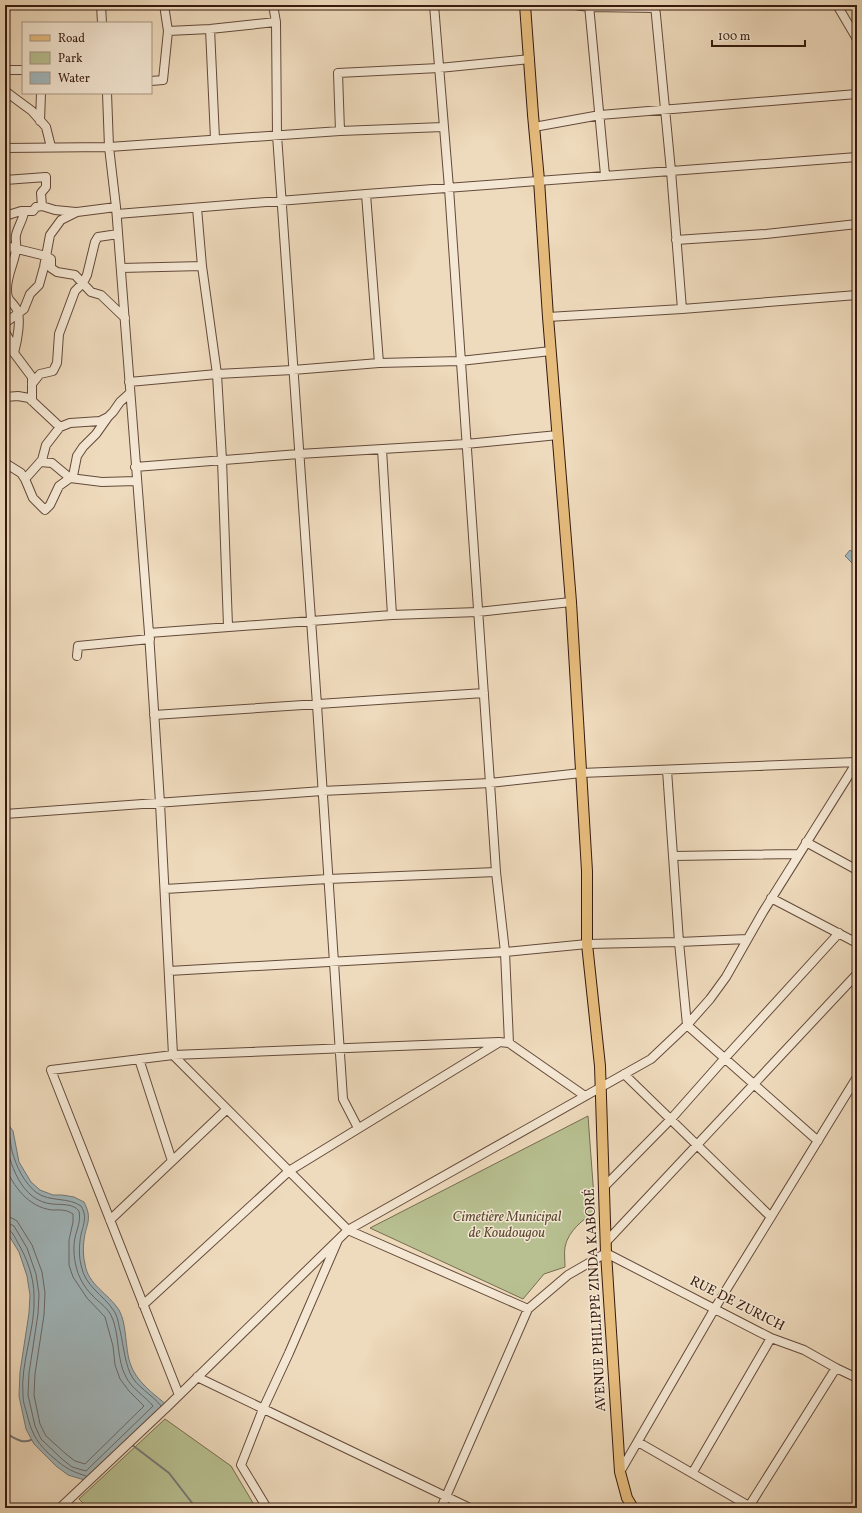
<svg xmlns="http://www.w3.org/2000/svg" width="862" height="1513" font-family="Vollkorn,serif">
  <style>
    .green { fill: #b8c091; stroke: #776d50 }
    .water { fill: #a0b7bd; stroke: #767877 }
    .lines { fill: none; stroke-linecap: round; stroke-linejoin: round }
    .shore { stroke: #6b6866; stroke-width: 1 }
    .stream { stroke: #767877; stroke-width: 2 }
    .minor-casing { stroke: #644a3a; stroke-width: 10 }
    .major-casing { stroke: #361a0e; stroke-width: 12 }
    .minor { stroke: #f4e7d3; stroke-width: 8 }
    .major { stroke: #e7bd7e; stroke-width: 10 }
    .labels { text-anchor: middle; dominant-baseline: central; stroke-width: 3; stroke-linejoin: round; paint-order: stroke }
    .park-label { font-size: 14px; font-style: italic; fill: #5d4c35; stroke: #f4e7d3 }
    .street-label { font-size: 14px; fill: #361a0e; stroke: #f4e7d3 }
  </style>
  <rect width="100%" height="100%" fill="#eedabc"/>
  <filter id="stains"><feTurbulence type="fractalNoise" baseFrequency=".005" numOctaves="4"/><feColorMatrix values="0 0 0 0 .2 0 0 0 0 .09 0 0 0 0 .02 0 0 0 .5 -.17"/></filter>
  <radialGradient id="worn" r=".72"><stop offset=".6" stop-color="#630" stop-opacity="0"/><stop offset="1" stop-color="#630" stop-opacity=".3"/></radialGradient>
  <path class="green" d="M588,1116L595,1211C583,1220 568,1231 565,1247C564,1253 565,1261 565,1267L544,1274L523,1299L370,1228Z
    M165,1419L231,1466L256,1508H88L79,1499Z"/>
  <path class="water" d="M850,550L857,556V568L845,556Z
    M5,1120L13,1131L19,1162L31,1182L40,1190L53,1195H62L74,1197L84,1202C93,1220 86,1223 84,1240C83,1247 83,1257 85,1264C88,1285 108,1293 119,1310C127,1324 125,1348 130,1363C136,1382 154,1394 168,1406L88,1481L68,1475L56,1466L34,1444L26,1429L19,1396L20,1372L29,1313L30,1295L27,1276L19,1252L5,1229Z"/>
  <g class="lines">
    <path class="shore" d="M5,1127C11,1134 10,1142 12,1151C16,1166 24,1183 37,1193C50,1202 68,1197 81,1206C89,1219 81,1228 80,1241C79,1248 79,1258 81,1265C85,1287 103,1294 114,1311C117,1315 118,1321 119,1326C123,1341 124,1359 130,1373C136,1387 152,1394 161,1406
      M5,1137C9,1163 21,1201 52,1204C61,1205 73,1203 79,1211C81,1222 77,1228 75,1238C73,1246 74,1258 76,1266C78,1276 84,1287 92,1295C98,1302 106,1306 111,1315C120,1333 116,1359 126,1377C132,1389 145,1396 153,1406L86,1471L72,1467L62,1459L41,1439L35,1426L28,1395L29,1373L38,1314L39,1294L36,1274L27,1248L14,1226L10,1224L5,1223
      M5,1166C13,1186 28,1207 52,1210C59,1210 66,1209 73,1214V1222L69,1240V1265L73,1277L87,1298L105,1317L113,1346L115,1365L120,1379L129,1391L144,1406L85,1464L75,1461L66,1454L46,1436L40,1424L34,1395L35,1374L44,1315L45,1293L42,1272L32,1245L17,1221L12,1218L5,1217
      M5,1228C12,1229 15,1238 18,1243C27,1258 34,1278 34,1295C36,1329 20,1362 23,1396C23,1401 25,1408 27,1414C31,1431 35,1440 48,1453C63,1466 67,1470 86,1476"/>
    <path class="stream" d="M5,1433C15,1438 21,1444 31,1440
      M131,1444L169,1473L196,1508"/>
    <defs>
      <path id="minor" d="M101,5L102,23
        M273,5L276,22L277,135L317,705L343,1099L358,1128
        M434,5L449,188L490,783L496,872L505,952L509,1043
        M575,5L589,7L656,8
        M589,5L605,175
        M655,5L671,171L682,309
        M837,5L857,39
        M5,12L6,5
        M210,29L215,139
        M168,31L210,29L276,22
        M5,70H23
        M151,81L163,80L168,31L164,5
        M5,91L32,111L46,127L51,147
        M107,93L109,147L116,207L149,633L160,803L173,1055L348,1230L528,1309
        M40,121L41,93
        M534,127L600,115L857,94
        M340,131L338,73L439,68L530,59
        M5,148L109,147L340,131L443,127
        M5,180L46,177V187L41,193L42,206
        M366,194L379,363
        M197,208L202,266L217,374L222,460L228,626
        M117,214L366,194L857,157
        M5,216L21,211H33L36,207L42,206L55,210L76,212
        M676,240L766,234L857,224
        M5,246L46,256L51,259V268L57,272L75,275L91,292L101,295L125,318
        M121,268L202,266
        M548,317L682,309L857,295
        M5,323L24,309L30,294L39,285L44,267L50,235L61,220L77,212L116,207
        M5,332L13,346L14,353L32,377V401
        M14,353C17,342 22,317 16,308C10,299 7,301 7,289C7,275 14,264 16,250C17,245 15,240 16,235C18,226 23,220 24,212
        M129,382L217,374L293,370L379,363L460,361L551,351
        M32,384L40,374L53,371L57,363L59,334L75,291L83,283L87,275L95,242L98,237L118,234
        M5,397L18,396L29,398L60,427
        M382,449L392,615
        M40,462L52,463L70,478L102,482L136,481
        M5,463L21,473L25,479L33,498L45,510L50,505L59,486L73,476L77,456L83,447L96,434L108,417
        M135,467L299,454L466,444L558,435
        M25,479L42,460L46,445L60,427L70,423L100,421L108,417L113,412L120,402L130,393
        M149,633L392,615L478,612L571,602
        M77,656L78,646L150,639
        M154,715L484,693
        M667,770L679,942L687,1025L818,1141
        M5,814L322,791L490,783L581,773L856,762
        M806,842L857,870
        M674,856L799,854
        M165,889L328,879L496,872
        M771,898L857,943
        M169,971L505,952L587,944L679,942L747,939
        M139,1059L172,1161
        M624,1074L771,1217
        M604,1187L671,1119L725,1058L839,933
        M110,1220L227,1109
        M606,1242L857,974
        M143,1305L289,1171L498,1043
        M197,1377L470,1508
        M179,1395L51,1070L173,1055L499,1042L509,1043L585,1096
        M638,1442L749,1506
        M620,1472L715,1308L857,1077
        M693,1472L771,1338
        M60,1508L168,1406L348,1230L651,1059L687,1025L710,999L726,977L763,912L857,762
        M267,1508L241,1465L263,1409L289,1353L338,1240
        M441,1508L528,1309L568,1275L606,1253L771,1338L804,1350L836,1368L857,1378
        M748,1508L836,1368
        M856,1508L857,1506"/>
      <path id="major" d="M525,5L533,115L539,180L548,317L571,602L587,871V944L600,1066L606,1253L620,1472L627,1498L633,1508"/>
    </defs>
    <use href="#minor" class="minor-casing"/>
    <use href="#major" class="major-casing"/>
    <use href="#minor" class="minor"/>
    <use href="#major" class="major"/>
  </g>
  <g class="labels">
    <g class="park-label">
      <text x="507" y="1217">Cimetière Municipal<tspan x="507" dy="16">de Koudougou</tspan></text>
    </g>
    <g class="street-label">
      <text transform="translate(596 1300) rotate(-93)">AVENUE PHILIPPE ZINDA KABORÉ</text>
      <text transform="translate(737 1304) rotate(27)">RUE DE ZURICH</text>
    </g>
  </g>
  <rect width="862" height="1513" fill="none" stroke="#eedabc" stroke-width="20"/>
  <rect x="6" y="6" width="850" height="1501" fill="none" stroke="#361a0e" stroke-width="2"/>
  <rect x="10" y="10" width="842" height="1493" fill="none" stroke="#361a0e"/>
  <rect x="22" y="22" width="130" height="72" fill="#f4e7d3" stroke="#a89584"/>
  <rect x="30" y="35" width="20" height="6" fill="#e7bd7e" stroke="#a89584"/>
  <text x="58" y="42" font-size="12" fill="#361a0e">Road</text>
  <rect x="30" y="52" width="20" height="12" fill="#b8c091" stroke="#a89584"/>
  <text x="58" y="62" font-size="12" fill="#361a0e">Park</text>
  <rect x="30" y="72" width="20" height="12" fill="#a0b7bd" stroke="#a89584"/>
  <text x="58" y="82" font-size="12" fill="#361a0e">Water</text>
  <path d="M712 40v6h93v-6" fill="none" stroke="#361a0e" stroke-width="2"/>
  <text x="718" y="40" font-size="12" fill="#361a0e" stroke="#f4e7d3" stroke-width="3" paint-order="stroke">100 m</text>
  <rect width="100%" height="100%" filter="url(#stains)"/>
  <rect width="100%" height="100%" fill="url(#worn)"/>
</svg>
